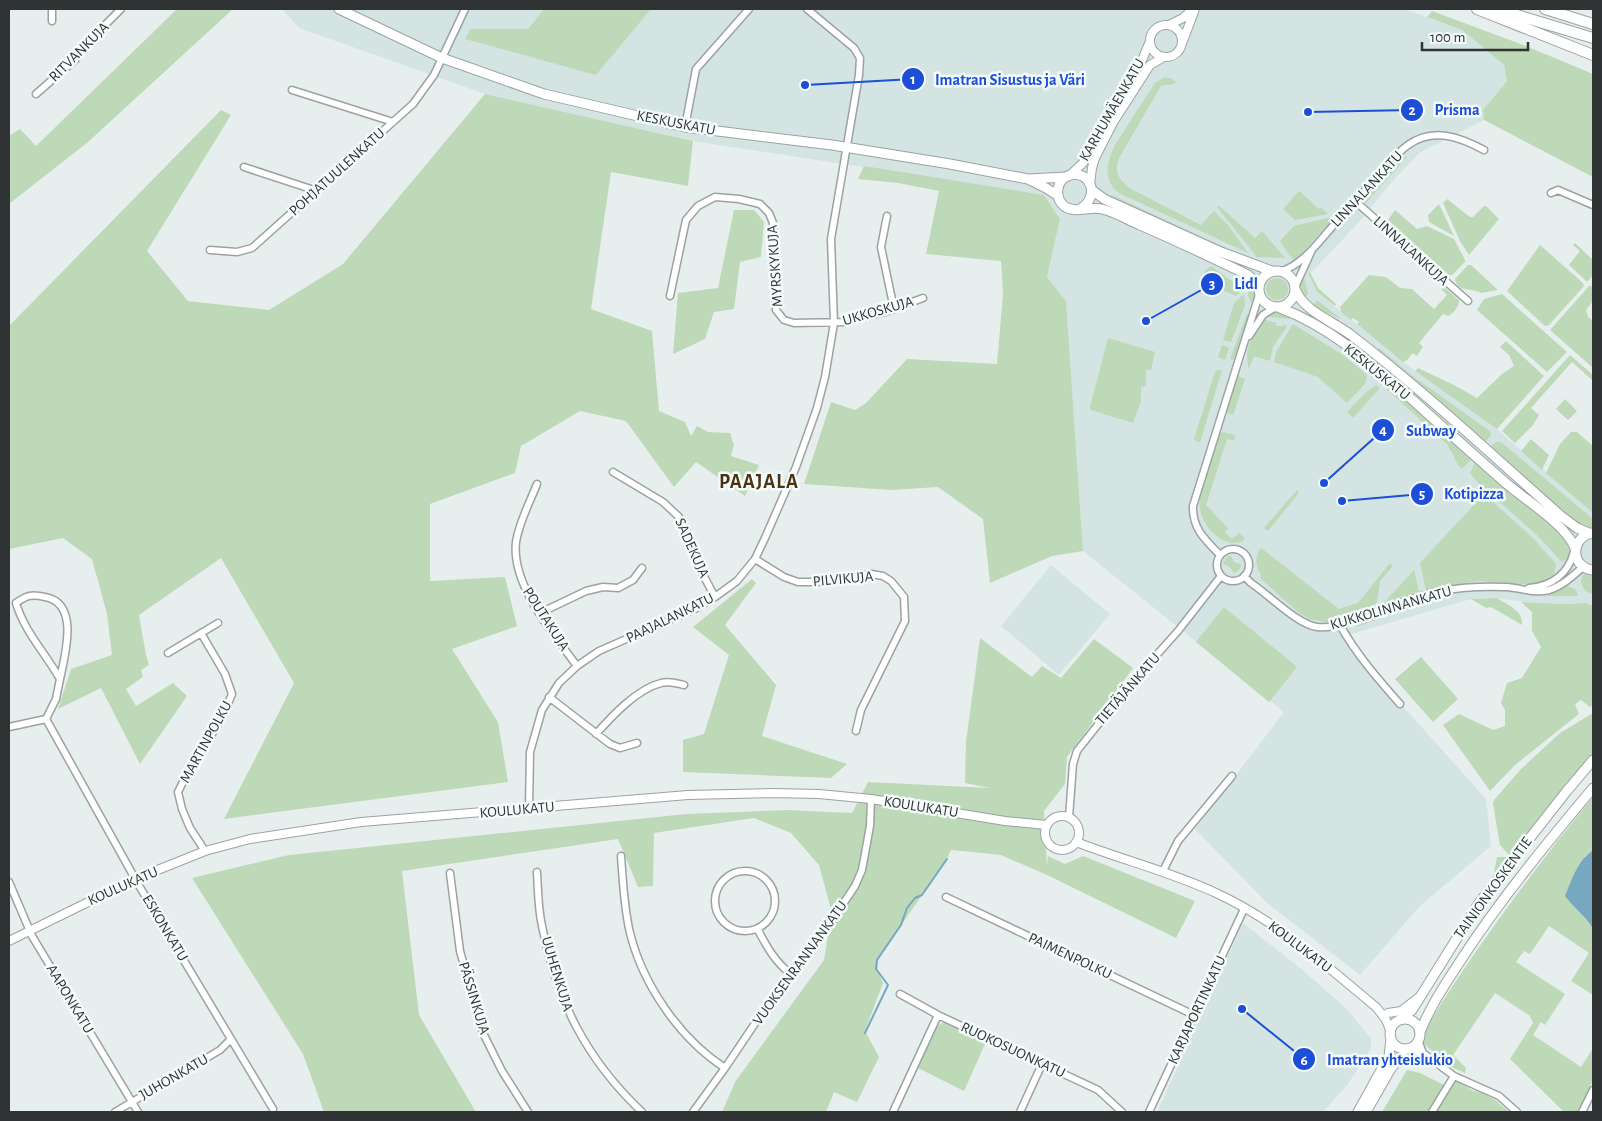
<svg xmlns="http://www.w3.org/2000/svg" width="1602" height="1121" font-family="'Alegreya Sans',sans-serif">
  <style>
    .built { fill: #d3e4e2 }
    .green { fill: #bdd9b7 }
    .water { fill: #77a8c2 }
    .lines { fill: none; stroke-linecap: round; stroke-linejoin: round }
    .stream { stroke: #77a8c2; stroke-width: 2 }
    .minor-casing { stroke: #9ba3a2; stroke-width: 9 }
    .tertiary-casing { stroke: #9ba3a2; stroke-width: 10 }
    .secondary-casing { stroke: #9ba3a2; stroke-width: 11 }
    .trunk-casing { stroke: #9ba3a2; stroke-width: 12 }
    .minor { stroke: #fff; stroke-width: 6 }
    .tertiary { stroke: #fff; stroke-width: 8 }
    .secondary { stroke: #fff; stroke-width: 9 }
    .trunk { stroke: #fff; stroke-width: 10 }
    .labels { text-anchor: middle; dominant-baseline: central; stroke-width: 5; stroke-linejoin: round; paint-order: stroke }
    .street-label { font-size: 15px; fill: #303333; stroke: #f4fcfb }
    .district-label { font-size: 20px; font-weight: bold; letter-spacing: 1px; fill: #4b3210; stroke: #f4fcfb }
    .leader { fill: none; stroke: #1d4ed8; stroke-width: 2 }
    .callout-dot { fill: #1d4ed8; stroke: #f4fcfb; stroke-width: 2 }
    .mark-label { font-size: 15px; text-anchor: middle; font-weight: bold; fill: #fff }
    .callout-label { font-size: 16px; text-anchor: middle; font-weight: bold; fill: #1d4ed8; stroke: #f4fcfb; stroke-width: 5; stroke-linejoin: round; paint-order: stroke }
  </style>
  <rect width="100%" height="100%" fill="#e7efee"/>
  <path class="built" d="M282,9H544L528,29H471L596,75L648,9H1405L1462,30L1504,65L1507,81L1483,110L1484,120L1419,153L1391,183L1360,221L1313,271L1308,274L1317,292L1415,371L1497,429L1593,513V606L1586,603L1538,604L1497,598L1471,599L1341,637L1486,799L1491,846L1420,906L1360,975L1267,903L1195,829L1284,712L1083,551L1066,301L1047,277L1060,219L1044,195L693,141L485,94L299,28Z
    M1051,565L1110,614L1059,675L1001,626Z
    M1243,923L1300,968L1344,1006L1371,1038V1049L1347,1085L1323,1112H1157Z"/>
  <path class="green" d="M177,9H233L88,142L9,204V136L20,129L36,146Z
    M544,9H651L596,75L465,39L471,29H528Z
    M1432,11L1526,46L1593,74V177L1484,120L1483,110L1507,81L1504,65L1462,30L1427,17Z
    M1165,77L1172,79L1176,82L1173,84L1161,86L1119,158C1114,172 1119,181 1131,189L1201,225L1214,211L1228,225L1248,253L1119,193C1102,180 1107,162 1115,145L1155,83Z
    M485,94L693,141L688,186L611,172L591,309L652,331L659,411L685,422L691,436L697,426L708,432L730,433L734,445L731,456L759,465L745,496L696,462L674,487L626,421L580,411L521,446L515,473L430,504V581L505,577L517,626L452,649L498,722L508,782L224,819L294,683L221,558L139,615L146,655L149,665L141,670L143,677L126,689L136,706L173,683L187,696L140,764L101,688L58,709L71,669L112,655L107,614L92,559L63,538L9,549V326L221,110L231,115L147,251L188,301L269,310L343,264Z
    M1402,154L1406,158L1365,204V200L1367,193Z
    M864,166L1044,195L1060,219L1047,277L1066,301L1083,551L1052,556L990,583L983,519L938,487L891,490L804,484L831,402L855,410L866,403L907,359L997,364L1003,293L1001,261L926,254L939,191L898,183L858,179Z
    M1299,191L1319,209L1321,207L1328,214L1295,220L1283,209Z
    M1112,195L1239,254L1238,256L1110,199Z
    M1447,199L1470,217H1473L1484,206H1486L1499,219L1469,255L1460,241L1443,203Z
    M1439,204L1454,236L1429,222L1428,215Z
    M1219,206L1255,238L1262,231L1285,258L1257,257L1217,207Z
    M734,210H754L764,222L761,257L740,262L734,309L714,312L705,339L673,354L678,293L718,288Z
    M1395,210L1417,229L1427,226L1454,239L1465,260V262L1452,275H1449L1388,220Z
    M1332,217L1333,219L1295,261L1289,255L1280,241L1294,226Z
    M1575,243L1593,260V275L1588,281H1586L1569,265L1580,251L1573,245Z
    M1540,245L1583,283L1584,286L1549,325L1545,326L1507,291Z
    M1468,265H1471L1498,290L1481,293C1472,287 1457,293 1455,279Z
    M1211,266L1243,289L1236,296L1202,281L1205,271Z
    M1310,272L1318,288L1336,304L1335,306L1317,292L1308,273Z
    M1303,275L1308,293L1305,301L1299,292Z
    M1369,275L1386,277L1400,288L1412,289L1434,309L1447,295L1441,289L1444,287L1459,300C1459,307 1454,313 1448,316L1443,314L1419,343L1423,347L1417,356L1413,353L1407,360L1403,362L1357,324L1359,322L1353,318L1351,320L1341,312L1340,307Z
    M1266 289a11 11 0 1 1 22 0a11 11 0 1 1-22 0Z
    M1251,282L1255,295L1253,304C1248,299 1247,290 1248,284Z
    M1590,285L1593,288V301L1586,310L1588,317L1593,321V368L1550,330Z
    M1244,294L1245,305L1231,342L1223,340L1234,303Z
    M1502,294L1567,352L1547,372L1477,310L1484,299Z
    M1317,300L1341,319L1324,312L1313,306Z
    M1275,311L1293,317L1289,319L1270,317V314Z
    M1247,314L1250,315L1234,360L1230,359Z
    M1263,319L1276,323V326H1283V324L1287,326L1273,347L1270,361L1254,356L1249,369C1243,349 1252,336 1263,319Z
    M1293,324L1343,355L1367,375L1365,384L1347,403L1318,377L1274,362L1276,352Z
    M1108,338L1155,352L1151,370H1146V386L1141,387V401L1133,423L1091,410L1090,407Z
    M1506,341L1544,376L1497,429L1415,371L1418,368L1454,385L1477,398L1502,374L1514,366L1509,355L1500,347Z
    M1222,345L1229,348L1225,360L1218,357Z
    M1379,348L1410,374L1491,432V435L1485,443L1490,447L1496,442H1501L1593,519V529L1589,530L1571,521L1376,351Z
    M1570,355L1593,375V381L1572,362L1531,408L1539,415L1533,425L1515,443L1502,431Z
    M1218,370H1222L1200,442H1198L1194,439L1215,372Z
    M1238,376L1245,379L1233,415L1226,412Z
    M1385,380L1565,535L1571,547L1570,556L1562,562L1537,535L1478,483L1470,473L1475,463L1471,460L1462,469C1457,464 1456,462 1454,456C1452,451 1449,451 1448,445L1381,384Z
    M1376,385L1380,388L1353,418L1347,412L1366,392Z
    M1565,399L1577,411L1568,420L1556,409Z
    M1222,432L1234,435L1235,437L1234,440L1227,439L1206,505L1228,528L1225,532L1232,539L1239,533L1245,538L1243,541C1235,545 1225,542 1218,537C1209,530 1201,520 1200,508C1197,491 1213,454 1218,436Z
    M1571,432H1577L1593,446V513L1546,473L1560,444Z
    M1531,439L1549,455L1542,470L1521,451Z
    M1297,490L1299,493L1268,531L1264,528Z
    M1484,494L1533,538L1556,564L1554,576L1536,585L1478,581L1426,590L1420,563Z
    M1261,548L1339,609L1358,603L1390,563L1393,566L1380,581L1377,602L1374,605L1367,611L1331,623L1309,619L1298,612L1260,578L1261,575C1256,566 1254,557 1261,548Z
    M1230,555L1234,562L1241,564C1241,569 1238,572 1234,573L1230,567L1223,564L1226,558Z
    M1414,570L1419,592L1382,605Z
    M1584,574L1593,576V594C1584,593 1577,582 1584,574Z
    M752,579L756,583L725,625L776,685L762,736L847,764L831,778L683,772V740L704,734L729,655L693,627Z
    M1567,586L1576,590L1578,596H1547V594L1557,591Z
    M1497,598C1508,605 1524,611 1522,625L1491,607L1486,608L1471,599Z
    M1521,602L1561,604L1586,603L1593,606V705L1590,707L1581,700L1575,704L1579,714L1515,765L1490,791L1443,725L1459,714L1493,730L1505,726V710L1501,703L1507,683L1522,678L1541,647L1532,631V612Z
    M1406,606L1407,608L1357,627L1356,624Z
    M1224,607L1297,667L1269,702L1196,642Z
    M980,638L1032,677L1042,666L1061,678L1094,639L1133,668L1067,757L1065,784L1044,811L1047,866L1048,856L1065,864L1083,856L1195,901L1176,938L1047,875L1001,855L951,850L947,859L877,960L878,972L883,983L865,1031L879,1057L857,1102L834,1092L826,1112H722L735,1082L824,960L832,913L819,865L791,833L754,818L654,833L653,886L638,887L618,839L402,871L419,1015L476,1112H324L303,1054L192,878L289,855L686,814L787,810L852,813L868,782L990,788L965,783L966,742Z
    M1421,657L1458,699L1433,722L1395,679Z
    M1593,713V754L1537,822L1492,882L1497,857H1507L1509,855L1500,845L1493,804L1494,800L1521,769L1560,733Z
    M1593,797V850L1585,856L1573,905L1586,917L1593,929V995L1571,981L1589,953L1549,926L1530,954L1524,951L1516,962L1565,994L1545,1025L1541,1022L1533,1035L1581,1067L1593,1048V1079L1588,1091L1589,1094L1579,1112H1564L1510,1059L1533,1023L1530,1016L1495,993L1453,1055L1466,1068L1465,1073L1447,1065L1419,1039C1471,954 1530,874 1593,797Z
    M944,1022L985,1044L964,1091L918,1068L937,1026Z
    M1407,1070L1420,1073L1450,1088L1456,1079L1471,1090L1482,1093L1495,1100L1509,1112H1382Z"/>
  <path class="water" d="M1593,850V929C1586,916 1574,908 1565,896C1572,879 1578,860 1593,850Z"/>
  <g class="lines">
    <path class="stream" d="M865,1033L888,985L876,969L877,960L901,925L907,908L915,898L922,895L947,859"/>
    <defs>
      <path id="minor" d="M52,21V9
        M292,90L393,122
        M36,94L76,59L77,53L121,9
        M685,127L696,69L749,9
        M244,167L317,191
        M1551,193L1558,190L1593,205
        M1355,201L1468,301
        M887,216L881,247L894,309
        M210,250L237,252L252,248L413,104L434,75L465,9
        M1282,271C1300,265 1313,249 1325,235C1342,215 1359,196 1377,178C1387,167 1396,153 1408,145C1433,127 1460,137 1484,150
        M1295,287L1311,252
        M670,296L686,220L698,206L715,197L739,199L760,204L769,213L773,223L776,310L784,320L794,323L845,322L885,312L923,298
        M1249,336L1263,315L1274,308
        M613,472L663,502L679,517L687,531L700,569L715,597
        M537,484C530,502 519,522 516,542C511,585 553,633 577,666
        M1217 565a16 16 0 1 1 32 0a16 16 0 1 1-32 0Z
        M1220,555C1205,540 1192,528 1193,506L1259,295
        M755,559L784,577L798,582H824L871,574L883,576L891,581L904,597L905,621L861,710L856,731
        M1244,576L1251,583C1268,594 1298,625 1317,627C1333,629 1348,622 1364,616C1389,607 1413,597 1440,591C1462,587 1484,586 1507,587C1521,588 1535,594 1549,590C1562,586 1573,576 1583,567
        M1529,588C1552,586 1568,574 1574,552
        M540,613L586,591L603,587L618,588L633,580L642,568
        M1340,625C1356,654 1378,679 1400,704
        M201,633L225,674L232,694L222,718L189,770L178,792L182,809L190,828L205,851
        M168,653L218,623
        M549,697L610,744L620,748L637,743
        M46,719L138,884L273,1109
        M46,719L56,699L60,679C46,654 24,631 16,603C27,595 32,594 45,597C80,603 65,655 60,679
        M9,727L46,719
        M596,734C612,716 637,689 661,683C668,681 677,683 684,685
        M529,809L530,752L542,710L559,683L577,666L599,651L697,608L715,597L737,581L755,559L765,538L796,467L817,408L825,377L834,323L831,239L859,75L860,58L854,48L807,9
        M1069,817L1073,764L1077,751L1127,688L1178,631L1221,576
        M621,856C623,882 624,908 630,933C643,985 680,1039 725,1068
        M1163,871L1178,841L1232,776
        M715 901a30 30 0 1 1 60 0a30 30 0 1 1-60 0Z
        M537,872C538,890 538,908 542,926C557,1001 586,1059 642,1112
        M450,873L460,951L483,1033L502,1071L528,1112
        M9,882L32,936L138,1112
        M946,897L1194,1015
        M758,930C767,947 775,962 791,974
        M900,994L938,1015L1098,1090L1122,1112
        M1418,1040L1423,1053
        M1406,1049L1423,1053L1454,1076L1499,1096L1517,1112
        M115,1112L220,1050L231,1039
        M693,1112L725,1068L762,1013L833,919L855,886L862,870L870,826L871,799
        M893,1112L938,1015
        M1020,1112L1042,1064
        M1149,1112L1244,909
        M1432,1112L1454,1076
        M1582,1112L1593,1090"/>
      <path id="tertiary" d="M1150 41a16 16 0 1 1 32 0a16 16 0 1 1-32 0Z
        M1169,25L1183,18L1193,9
        M1183,41L1195,9
        M1069,176L1083,163L1143,58L1150,41
        M1090,184L1092,168L1095,158L1114,121L1150,65L1164,57
        M1045 833a17 17 0 1 1 34 0a17 17 0 1 1-34 0Z
        M1076,842C1123,860 1171,872 1216,893C1277,921 1327,966 1377,1008L1386,1020L1391,1032
        M9,941L135,879L205,851L250,839L361,822L688,795L772,793L819,794L871,799L1005,821L1046,825
        M1388,1013L1401,1011L1418,998"/>
      <path id="secondary" d="M339,9L442,58L544,94L685,127L832,145L950,164L1028,179L1046,188L1057,195
        M1029,179L1066,177
        M1092,190L1104,199L1221,252L1272,271
        M1080,209C1100,198 1092,170 1070,175C1056,179 1054,197 1064,206C1074,214 1090,206 1102,209C1115,212 1128,220 1140,225C1177,241 1213,258 1248,275L1259,285
        M1259 289a18 18 0 1 1 36 0a18 18 0 1 1-36 0Z
        M1296,291C1304,311 1334,322 1351,335C1424,391 1492,455 1561,516L1577,528L1589,533
        M1280,308C1332,327 1375,367 1416,403C1446,430 1476,457 1507,484C1527,501 1566,525 1575,548
        M1593,533C1570,536 1570,568 1593,570
        M1390 1034a15 15 0 1 1 30 0a15 15 0 1 1-30 0Z
        M1400,1020L1412,1010L1479,903L1566,792L1593,760
        M1420,1032C1430,1007 1444,986 1459,963C1499,901 1546,844 1593,788
        M1358,1112L1389,1056L1391,1038
        M1366,1112L1390,1070L1406,1049"/>
      <path id="trunk" d="M1477,9L1593,55
        M1497,9L1593,38
        M1545,9L1593,24"/>
    </defs>
    <use href="#minor" class="minor-casing"/>
    <use href="#tertiary" class="tertiary-casing"/>
    <use href="#secondary" class="secondary-casing"/>
    <use href="#trunk" class="trunk-casing"/>
    <use href="#minor" class="minor"/>
    <use href="#tertiary" class="tertiary"/>
    <use href="#secondary" class="secondary"/>
    <use href="#trunk" class="trunk"/>
  </g>
  <g class="labels">
    <g class="street-label">
      <text transform="translate(79 52) rotate(-45)">RITVANKUJA</text>
      <text transform="translate(1112 110) rotate(-60)">KARHUMÄENKATU</text>
      <text transform="translate(676 123) rotate(11)">KESKUSKATU</text>
      <text transform="translate(337 172) rotate(-42)">POHJATUULENKATU</text>
      <text transform="translate(1367 189) rotate(-47)">LINNALANKATU</text>
      <text transform="translate(1411 251) rotate(42)">LINNALANKUJA</text>
      <text transform="translate(775 266) rotate(-94)">MYRSKYKUJA</text>
      <text transform="translate(878 311) rotate(-16)">UKKOSKUJA</text>
      <text transform="translate(1377 372) rotate(39)">KESKUSKATU</text>
      <text transform="translate(692 548) rotate(66)">SADEKUJA</text>
      <text transform="translate(843 579) rotate(-5)">PILVIKUJA</text>
      <text transform="translate(1391 608) rotate(-16)">KUKKOLINNANKATU</text>
      <text transform="translate(670 618) rotate(-26)">PAAJALANKATU</text>
      <text transform="translate(546 619) rotate(57)">POUTAKUJA</text>
      <text transform="translate(1128 689) rotate(-49)">TIETÄJÄNKATU</text>
      <text transform="translate(206 742) rotate(-61)">MARTINPOLKU</text>
      <text transform="translate(921 807) rotate(9)">KOULUKATU</text>
      <text transform="translate(517 810) rotate(-5)">KOULUKATU</text>
      <text transform="translate(123 886) rotate(-24)">KOULUKATU</text>
      <text transform="translate(1493 888) rotate(-54)">TAINIONKOSKENTIE</text>
      <text transform="translate(165 928) rotate(59)">ESKONKATU</text>
      <text transform="translate(1300 947) rotate(37)">KOULUKATU</text>
      <text transform="translate(1070 956) rotate(25)">PAIMENPOLKU</text>
      <text transform="translate(800 963) rotate(-54)">VUOKSENRANNANKATU</text>
      <text transform="translate(557 974) rotate(73)">UUHENKUJA</text>
      <text transform="translate(474 998) rotate(73)">PÄSSINKUJA</text>
      <text transform="translate(70 999) rotate(59)">AAPONKATU</text>
      <text transform="translate(1197 1010) rotate(-65)">KARJAPORTINKATU</text>
      <text transform="translate(1013 1050) rotate(25)">RUOKOSUONKATU</text>
      <text transform="translate(174 1077) rotate(-30)">JUHONKATU</text>
    </g>
    <g class="district-label">
      <text x="759" y="482">PAAJALA</text>
    </g>
  </g>
  <path class="leader" d="M805 85L913 79M1308 112L1412 110M1146 321L1212 284M1324 483L1383 430M1342 501L1422 494M1242 1009L1304 1059"/>
  <g class="callout-dot">
    <circle cx="805" cy="85" r="5"/>
    <circle cx="1308" cy="112" r="5"/>
    <circle cx="1146" cy="321" r="5"/>
    <circle cx="1324" cy="483" r="5"/>
    <circle cx="1342" cy="501" r="5"/>
    <circle cx="1242" cy="1009" r="5"/>
    <circle cx="913" cy="79" r="12"/>
    <circle cx="1412" cy="110" r="12"/>
    <circle cx="1212" cy="284" r="12"/>
    <circle cx="1383" cy="430" r="12"/>
    <circle cx="1422" cy="494" r="12"/>
    <circle cx="1304" cy="1059" r="12"/>
  </g>
  <g class="mark-label">
    <text x="913" y="84">1</text>
    <text x="1412" y="115">2</text>
    <text x="1212" y="289">3</text>
    <text x="1383" y="435">4</text>
    <text x="1422" y="499">5</text>
    <text x="1304" y="1065">6</text>
  </g>
  <g class="callout-label">
    <text x="1010" y="85">Imatran Sisustus ja Väri</text>
    <text x="1457" y="115">Prisma</text>
    <text x="1246" y="289">Lidl</text>
    <text x="1431" y="436">Subway</text>
    <text x="1474" y="499">Kotipizza</text>
    <text x="1390" y="1065">Imatran yhteislukio</text>
  </g>
  <rect width="1602" height="1121" fill="none" stroke="#303333" stroke-width="20"/>
  <path d="M1422 42v8h106v-8" fill="none" stroke="#303333" stroke-width="2.5"/>
  <text x="1430" y="42" font-size="15" fill="#303333" stroke="#f4fcfb" stroke-width="4" paint-order="stroke">100 m</text>
</svg>
